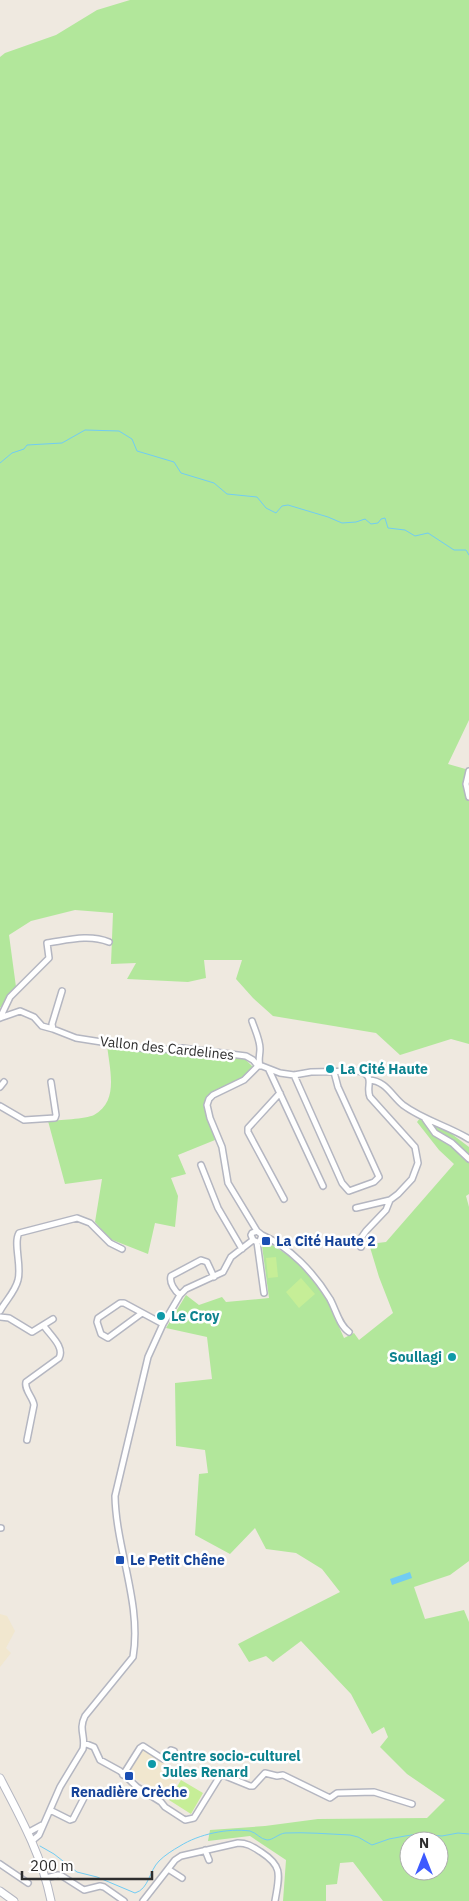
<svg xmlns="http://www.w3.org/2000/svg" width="469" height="1901" font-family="'IBM Plex Sans',sans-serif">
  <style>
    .education { fill: #f1e7cf }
    .green { fill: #b2e79b; fill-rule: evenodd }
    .pitch { fill: #c6ee97 }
    .water { fill: #71ccf3 }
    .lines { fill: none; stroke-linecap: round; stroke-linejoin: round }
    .stream { stroke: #71ccf3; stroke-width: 1 }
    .street-casing { stroke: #b4b6c1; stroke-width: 8 }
    .secondary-casing { stroke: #b4b6c1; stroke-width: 9 }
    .street { stroke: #fff; stroke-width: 5 }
    .secondary { stroke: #fff; stroke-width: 7 }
    .culture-dot { fill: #0f9aa8; stroke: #fff; stroke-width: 2 }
    .transit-dot { fill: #1a4fb4; stroke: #fff; stroke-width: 2 }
    .labels { text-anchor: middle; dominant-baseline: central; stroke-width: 5; stroke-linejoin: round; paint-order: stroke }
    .street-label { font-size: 14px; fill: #2e2e2e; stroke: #fff }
    .culture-label { font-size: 14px; font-weight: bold; fill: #0d838f; stroke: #fff; text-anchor: start }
    .transit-label { font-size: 14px; font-weight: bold; fill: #164399; stroke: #fff; text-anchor: start }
  </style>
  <rect width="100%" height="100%" fill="#efe9e0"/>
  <path class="education" d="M0,1614L7,1616L15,1631L6,1648L11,1653L0,1667Z
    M142,1748L163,1763L183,1772L168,1798L128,1774Z"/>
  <path class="green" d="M130,0H469V720L448,764L469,770V1044L451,1039L400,1055L376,1033L273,1016L253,998L236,979L242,960H204L206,978L188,982L127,979L136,963L111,964L113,913L75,910L31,921L9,935L16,987L0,1008V57L5,53L56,35L97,10Z
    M107,1044L181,1050L215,1055H241L254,1068L243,1078L207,1096L205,1105L215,1140L178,1155L186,1174L171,1178L178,1196L175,1227L155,1223L148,1254L110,1239L95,1222L102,1179L65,1184L48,1121C58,1120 86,1119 94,1115C120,1101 109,1068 107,1044Z
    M424,1113L469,1147V1194L466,1196L469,1207V1561L450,1575L414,1587L425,1619L464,1610L469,1622V1901H383L353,1862L340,1863L337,1884L326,1885V1901H283L286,1860L250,1836L208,1841L210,1830L265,1826L318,1819L427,1818L445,1800L407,1774L380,1747L388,1737L384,1727L372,1734L351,1694L301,1641L273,1662L266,1656L249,1662L238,1644L340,1592L322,1569L296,1553L266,1549L255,1528L230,1554L195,1535L199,1474L208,1473L205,1450L176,1446L175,1383L212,1379L207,1337L166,1328L186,1295L199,1305L222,1297L226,1302L269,1298L262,1246L269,1243L294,1259L324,1293L344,1338L354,1333L359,1340L393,1313L379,1277L369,1244L386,1242L454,1164L439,1150L417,1122ZM409,1841H439V1871H409Z"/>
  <path class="pitch" d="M276,1257L278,1277L268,1278L266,1258Z
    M301,1278L315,1294L299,1308L286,1292Z
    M181,1780L203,1793L191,1814L169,1800Z"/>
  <path class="water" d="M410,1572L412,1578L392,1585L390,1579Z"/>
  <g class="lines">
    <path class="stream" d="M0,463L12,453L24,449L27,445L62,443L85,430L119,431L132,439L137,451L174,462L181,473L214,483L227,494L257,497L266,508L276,513L282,506L288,505L328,517L342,523L356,522L365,519L371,524L378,523L381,519L385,518L388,528L405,530L415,536L428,533L454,550H466L469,555
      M40,1846L54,1854L77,1872L97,1877L135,1893C149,1889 149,1871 159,1861C165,1855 173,1850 180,1846C199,1834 228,1828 250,1831C257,1833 260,1839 267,1840C273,1840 278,1834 285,1833C306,1832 328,1834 350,1835L358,1837L372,1845L389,1839L405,1836L418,1834L442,1836L458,1833L469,1834"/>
    <defs>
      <path id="street" d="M469,771L466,784L469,797
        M62,991L52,1024L53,1029L76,1038L140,1048L156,1050L182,1048L246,1056L253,1060L258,1066
        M0,1018L10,997L49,958L47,943C68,940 89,934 109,942
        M0,1018L20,1011L34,1017L42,1026L53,1029
        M252,1021C255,1030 260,1040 260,1049C260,1055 258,1060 260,1066
        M269,1070L323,1186
        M294,1075L342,1183L349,1191L374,1182L379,1177L338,1087L334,1072
        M369,1080C386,1081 391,1095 403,1105C423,1120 448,1126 469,1139
        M0,1087L4,1082
        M280,1093L248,1128V1132L284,1199
        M0,1106L24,1120L55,1118L56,1115L51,1082
        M425,1119L435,1133L452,1143L469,1159
        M201,1165L218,1208L242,1249
        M356,1208L390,1200
        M257,1231L252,1233L251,1235L253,1240L257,1242L260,1241L262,1235L257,1231L228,1183L222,1147L210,1118L207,1105L209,1099L213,1095L244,1080L258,1066H262L280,1073L294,1075L311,1072L358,1071C377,1076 365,1086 370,1097L415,1147L418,1163L412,1179L398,1194L390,1200L386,1210L366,1231L361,1238V1247
        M262,1235C290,1247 314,1273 330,1299C336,1310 339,1325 349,1332
        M257,1242L264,1293
        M180,1295C175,1291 169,1283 171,1276L201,1260L207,1262L214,1277
        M0,1311C6,1300 15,1292 18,1280C22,1266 13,1243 19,1233L77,1218L90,1223L110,1243L122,1249
        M142,1313L108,1338L101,1334L97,1322L98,1318L120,1303H124L163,1324
        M0,1317L9,1318L32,1332L53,1319
        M27,1440L34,1405C33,1397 24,1390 26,1382L59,1358C65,1347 50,1335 44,1326
        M0,1528H1
        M84,1743L94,1747L100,1760L120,1771L137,1787L161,1802L165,1807L185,1820L194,1818L220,1776L223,1775L250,1786H253L265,1773L277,1776L283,1775L330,1798L337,1793L374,1792L412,1804
        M123,1775L140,1748L143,1746L163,1759L171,1750L174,1751
        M50,1810L70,1820L73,1819L87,1792
        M29,1832L42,1825
        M33,1840L39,1835L60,1787L83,1749C86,1736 78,1730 85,1716L133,1657C142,1604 116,1549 115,1496L148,1357L163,1324L180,1295L186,1289L223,1272L231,1257L253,1240
        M205,1850L209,1860
        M0,1864L28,1883
        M168,1869L182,1878
        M46,1878L58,1875L62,1876L84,1890L100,1886L104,1887L124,1901
        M143,1901L175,1860L181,1856L238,1843C248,1843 253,1847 261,1852C284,1867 279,1876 275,1901"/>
      <path id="secondary" d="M0,1778C21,1818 42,1856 51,1901
        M0,1891L14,1901"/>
    </defs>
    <use href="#street" class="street-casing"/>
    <use href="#secondary" class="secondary-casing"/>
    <use href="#street" class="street"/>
    <use href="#secondary" class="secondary"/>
  </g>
  <g class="culture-dot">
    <circle cx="330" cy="1069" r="5"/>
    <circle cx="161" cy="1316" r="5"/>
    <circle cx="452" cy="1357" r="5"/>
    <circle cx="152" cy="1764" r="5"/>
  </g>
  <g class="transit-dot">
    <rect x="261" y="1236" width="10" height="10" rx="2.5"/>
    <rect x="115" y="1555" width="10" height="10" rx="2.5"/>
    <rect x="124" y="1771" width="10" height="10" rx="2.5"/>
  </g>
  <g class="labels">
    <g class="street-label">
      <text transform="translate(167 1048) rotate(6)">Vallon des Cardelines</text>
    </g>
    <g class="culture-label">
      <text x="340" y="1069">La Cité Haute</text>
      <text x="171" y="1316">Le Croy</text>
      <text x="442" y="1357" text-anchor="end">Soullagi</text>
      <text x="162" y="1756">Centre socio-culturel<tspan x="162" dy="16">Jules Renard</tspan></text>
    </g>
    <g class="transit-label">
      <text x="276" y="1241">La Cité Haute 2</text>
      <text x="130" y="1560">Le Petit Chêne</text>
      <text x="129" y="1792" text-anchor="middle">Renadière Crèche</text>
    </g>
  </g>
  <g transform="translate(424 1856)"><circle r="24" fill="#ffffff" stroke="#ababab"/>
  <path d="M0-4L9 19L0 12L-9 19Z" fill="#3d5aff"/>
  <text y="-8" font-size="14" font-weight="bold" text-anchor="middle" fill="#2e2e2e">N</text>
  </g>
  <path d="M22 1871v8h130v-8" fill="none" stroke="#2e2e2e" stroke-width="2.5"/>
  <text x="30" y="1871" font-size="15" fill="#2e2e2e" stroke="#ffffff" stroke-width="4" paint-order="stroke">200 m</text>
</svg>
